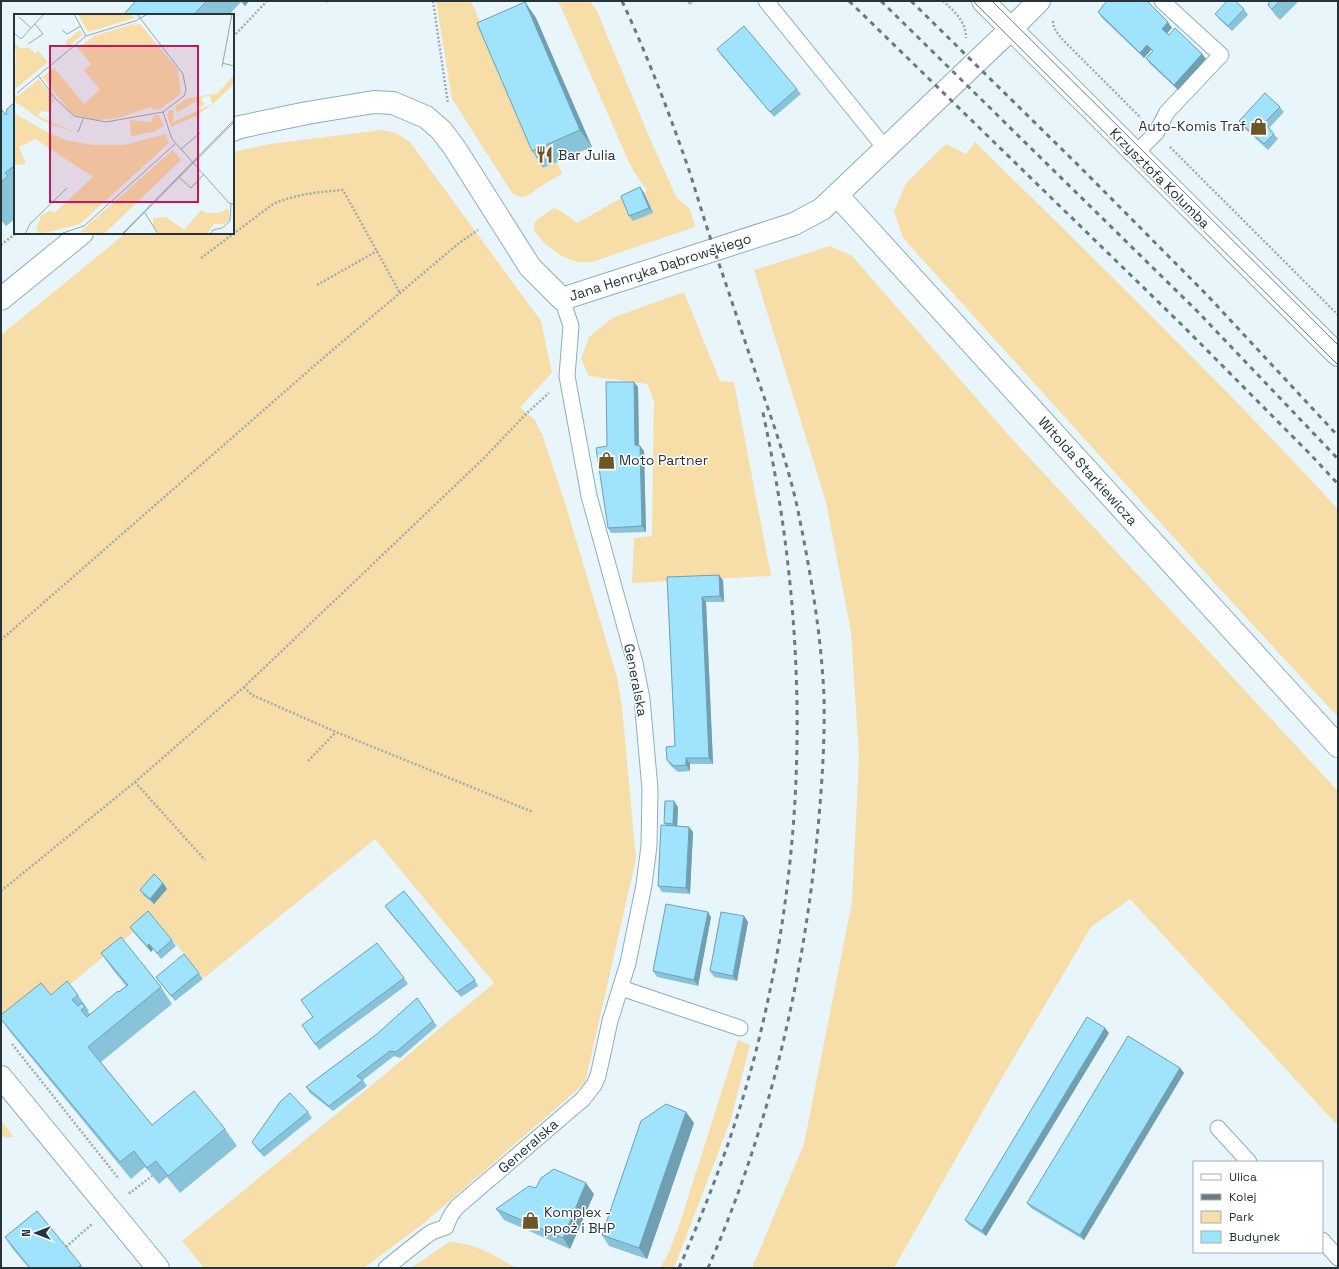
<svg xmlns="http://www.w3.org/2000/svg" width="1339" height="1269" font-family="'Space Grotesk',sans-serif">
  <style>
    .green { fill: #f7dda8 }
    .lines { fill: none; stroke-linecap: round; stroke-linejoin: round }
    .lane-casing { stroke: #8caebb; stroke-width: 17 }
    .street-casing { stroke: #8caebb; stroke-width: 24 }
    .secondary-casing { stroke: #8caebb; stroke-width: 24 }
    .path { stroke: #9eacb2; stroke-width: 2.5; stroke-dasharray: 2 2; stroke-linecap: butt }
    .lane { stroke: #fff; stroke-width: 15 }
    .street { stroke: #fff; stroke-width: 22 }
    .secondary { stroke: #fff; stroke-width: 22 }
    .tram { stroke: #6c7a80; stroke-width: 1 }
    .rail { stroke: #6c7a80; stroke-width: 3; stroke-dasharray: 5 5; stroke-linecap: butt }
    .wall { fill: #89c3da }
    .shaded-wall { fill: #6f9fb1 }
    .building { fill: #9fe3fd; stroke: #6f9fb1 }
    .labels { text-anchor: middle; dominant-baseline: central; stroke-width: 3; stroke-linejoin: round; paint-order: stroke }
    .poi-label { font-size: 14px; fill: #26343a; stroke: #fff; text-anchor: start }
    .street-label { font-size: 14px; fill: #26343a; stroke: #fff }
    .inset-road { fill: none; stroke: #9aa8ae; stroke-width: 1 }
    .view { fill: #c2185b; fill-opacity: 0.15; stroke: #c2185b; stroke-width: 2 }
    .inset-edge { fill: none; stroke: #26343a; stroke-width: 2 }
  </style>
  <rect width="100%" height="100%" fill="#e8f6fc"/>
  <path class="green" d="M436,1H471L544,168L557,162L562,174C555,178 547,182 540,187C530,194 525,202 512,193L452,99Z
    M557,1H590L597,11L650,139L677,198L690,209L695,227L592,262H581L574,261L562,256L545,244L535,232L534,226L535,222L538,219L554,208L561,211L577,223L625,196L653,213L644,193L647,191L633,170L627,158L561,7Z
    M381,130L396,133L410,142L541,321L552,373L520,407L535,420L542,434L565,503L617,677L622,707L636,859L585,1083L424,1223L364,1268H204L182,1241L390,1070L494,983L375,839L204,978L153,916L11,1033L1,1020V335L126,233H233V153L237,151L270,144Z
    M975,142C1098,263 1221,382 1338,509V717L1251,623L903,238L894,211L906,183L946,144L966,154Z
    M830,246L852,256L1013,440L1338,791V1126L1130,899L1091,927L996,1088L894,1268H752L804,1144L852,902L859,757L851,632L826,502L754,270Z
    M684,292L720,381L734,382L771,576L632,583L634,538L652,536L654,401L647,384L589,376L581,359L589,337L612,318Z
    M738,1040L750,1045L731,1119L676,1263L674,1268H660L668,1254L678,1229Z
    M1,1121L14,1137H1Z
    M449,1242C478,1244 492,1254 516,1268H411Z"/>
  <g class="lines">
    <defs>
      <path id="lane" d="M766,1L885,148
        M1136,153L1156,133L1167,112L1221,55L1162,1
        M621,988L740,1028
        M1218,1128L1249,1162
        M1322,1240L1338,1258
        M386,1268L426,1236L432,1232L446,1227C448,1219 452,1213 457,1207L583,1099L594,1085L598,1076L610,1021L628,963L644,885L649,846L650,789L642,699L635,663L589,496L567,376L571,326L562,299"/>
      <path id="street" d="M1011,29L1039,1
        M1,1077L158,1268"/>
      <path id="secondary" d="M983,1L1338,355
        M233,130L240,127L307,113L374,102L393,103L426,117L441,130L454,147L530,267L562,299L794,224L822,209L1011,29
        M837,195L1338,746
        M1,299L82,233"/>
    </defs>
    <use href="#lane" class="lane-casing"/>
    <use href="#street" class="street-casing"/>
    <use href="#secondary" class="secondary-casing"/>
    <path class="path" d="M327,1L328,2
      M433,1L448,104
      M943,1C954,11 966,21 966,38
      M1053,21L1054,28L1061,38L1141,118
      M233,37L267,1
      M1170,147L1338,315
      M1,245L16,233
      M201,258L273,204C296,194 319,192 343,190L400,293
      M317,285L377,251
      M1,640L322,359L459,243L478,230
      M244,687L252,695L336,732L533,812
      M308,761L336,732
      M135,782L205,860
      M1,891L135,782L244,687L483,459L527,413L549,393
      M12,1044L119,1179
      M129,1192L130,1193L152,1176
      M66,1247L92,1224"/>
    <use href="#lane" class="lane"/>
    <use href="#street" class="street"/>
    <use href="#secondary" class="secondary"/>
    <path class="tram" d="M973,1L1338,365
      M992,1L1338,345"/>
    <path class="rail" d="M622,1C648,57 670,115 690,173C699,202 708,232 718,261C731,298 743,336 756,374C771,417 787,461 797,506C810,569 821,632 824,696C825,740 822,784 818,828C804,979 769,1129 708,1268
      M849,1L1183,326L1310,454L1338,484
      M881,1L1198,312L1338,459
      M911,1L1080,167L1207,295L1338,436
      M679,1268C711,1195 739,1120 758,1043C811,831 808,620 762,408"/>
  </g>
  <path class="wall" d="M136,1H249L245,6L241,2L229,15H123Z
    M686,1H694L690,5Z
    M1269,1H1299L1280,20L1276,16L1268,5Z
    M525,2L536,18L592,147L543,168L532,151Z
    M1244,9L1248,15L1232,31L1219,19L1215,14Z
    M1098,12L1172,28L1167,33L1169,35L1202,54L1206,59L1178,90L1150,64L1146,58L1153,52L1151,50L1144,58L1102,18Z
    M717,49L797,89L801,94L774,117L721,55Z
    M15,102V219L6,226L1,220V110L6,115Z
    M1280,107L1284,112L1269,128L1274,134L1278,139L1268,150L1243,127L1239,121Z
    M640,187L644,193L653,213L633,221L629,216Z
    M638,387L639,445L644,451L646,532L611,533L608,528L607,446Z
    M667,577L723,580L724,602H706L713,764H690V771L678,772L671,766L667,760L675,746Z
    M678,807L677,826L689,827L693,832L690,894L662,892L658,886L666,826L664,823Z
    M163,883L167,889L154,904L144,896L140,890Z
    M385,906L475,980L478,986L461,997L389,912Z
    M744,916L748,922L737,981L714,977L710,971Z
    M711,917L698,986L657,977L653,971Z
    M130,927L172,940L176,946L161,959L153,949L151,952L134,933Z
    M101,953L161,987L172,1004L101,1062L152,1125L225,1129L237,1146L180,1193L167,1177L159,1184L145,1167L131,1179L11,1033L1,1019L51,995H78L89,1011L88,1012L90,1014L126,986L113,970Z
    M199,973L203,979L175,1001L156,977Z
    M404,978L408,984L319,1050L302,1025Z
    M417,998L437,1026L400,1058L394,1056L363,1080L367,1086L333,1111L310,1093L306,1087L377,1034Z
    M1109,1033L986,1236L969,1225L965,1220Z
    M1180,1068L1184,1073L1084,1240L1031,1208L1027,1203Z
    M308,1112L312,1118L264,1157L256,1148L252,1142Z
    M686,1112L694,1123L647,1259L609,1246L602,1235Z
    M536,1188L594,1194L570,1249L504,1220L496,1209Z
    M5,1237L81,1265L84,1268H29L12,1248Z"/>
  <path class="shaded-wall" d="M242,1H249L245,6Z
    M525,2L536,18L592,147L580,130Z
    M1168,22L1172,28L1166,34L1162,29Z
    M1147,45L1151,50L1144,58L1140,53Z
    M1202,54L1206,59L1178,90L1174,85Z
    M640,187L644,193L653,213L649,208Z
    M634,382L638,387L639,451L635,445Z
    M640,446L644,451L646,532L642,526Z
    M719,575L723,580L724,602L720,596Z
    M702,597L706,602L713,764L709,758Z
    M686,758L690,764V771L686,765Z
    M674,801L678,807L677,829L673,824Z
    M689,827L693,832L690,894L686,888Z
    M163,883L167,889L154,904L150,899Z
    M708,912L711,917L698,986L694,980Z
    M744,916L748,922L737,981L733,976Z
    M149,944L153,949L151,952L147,946Z
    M1105,1028L1109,1033L986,1236L982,1231Z
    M1180,1068L1184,1073L1084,1240L1080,1235Z
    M686,1112L694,1123L647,1259L639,1248Z
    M586,1183L594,1194L570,1249L563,1238Z"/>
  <path class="building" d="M136,1H207L193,15H123Z
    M1107,1H1147L1168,22L1162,29L1169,35L1175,28L1202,54L1174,85L1146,58L1153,51L1147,45L1140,53L1098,12Z
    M1227,1H1235L1244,9L1228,26L1215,14Z
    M1270,1H1280L1272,9L1268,5Z
    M525,2L580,130L532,151L477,23Z
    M744,26L797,89L770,112L717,49Z
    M1265,93L1280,107L1264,123L1274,134L1264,144L1239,121Z
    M15,102V165L5,173L8,176L1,182V110H2L6,115L7,109Z
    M640,187L649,208L629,216L621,196Z
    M606,382H634L635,445L640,446L642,526L608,528L596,448L607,446Z
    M719,575L720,596L702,597L709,758H686V765L674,766L667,760L666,747L675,746L667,577Z
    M665,801H674L673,824L664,823Z
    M661,825L689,827L686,888L658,886Z
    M154,874L163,883L150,899L140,890Z
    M404,891L475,980L457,992L385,906Z
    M666,904L708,912L694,980L653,971Z
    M148,911L172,940L157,953L149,944L147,946L130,927Z
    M721,912L744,916L733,976L710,971Z
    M121,937L161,987L88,1047L152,1125L194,1091L225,1129L168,1176L156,1161L147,1168L134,1151L120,1162L1,1019V1015L41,983L51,995L67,981L78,995L72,1000L78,1006L82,1003L85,1007L81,1010L87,1017L118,991L119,992L128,985L101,953Z
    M377,943L404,978L315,1044L302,1025L313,1017L301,1000Z
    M184,954L199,973L171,996L156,977Z
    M417,998L433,1021L396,1052L390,1051L357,1076L363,1080L329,1106L306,1087L377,1034Z
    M1087,1017L1105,1028L982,1231L965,1220Z
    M1128,1036L1180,1068L1080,1235L1027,1203Z
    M290,1093L308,1112L260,1151L252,1142L280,1102Z
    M666,1104L686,1112L639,1248L602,1235L641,1121Z
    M554,1169L586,1183L563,1238L496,1209L529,1186L536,1188L541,1178Z
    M37,1211L81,1265L77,1268H30L5,1237Z"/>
  <defs>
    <symbol id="shop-bare" viewBox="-9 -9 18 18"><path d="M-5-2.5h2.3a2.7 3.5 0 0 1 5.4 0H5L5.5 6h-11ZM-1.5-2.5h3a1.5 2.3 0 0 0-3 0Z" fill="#6c5625" stroke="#fff" stroke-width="2.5" paint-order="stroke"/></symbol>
    <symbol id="restaurant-bare" viewBox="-9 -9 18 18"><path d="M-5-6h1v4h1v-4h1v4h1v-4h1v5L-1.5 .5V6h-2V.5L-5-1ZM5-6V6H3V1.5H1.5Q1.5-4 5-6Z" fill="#6c5625" stroke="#fff" stroke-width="2.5" paint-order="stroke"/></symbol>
  </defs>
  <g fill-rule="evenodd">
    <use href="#shop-bare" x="1246" y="114" width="25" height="25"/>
    <use href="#restaurant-bare" x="532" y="142" width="25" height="25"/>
    <use href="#shop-bare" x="594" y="448" width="25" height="25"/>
    <use href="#shop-bare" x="518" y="1208" width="25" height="25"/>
  </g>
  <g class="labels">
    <g class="poi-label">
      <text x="1246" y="126" text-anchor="end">Auto-Komis Traf</text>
      <text x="558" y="155">Bar Julia</text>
      <text x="619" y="460">Moto Partner</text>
      <text x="544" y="1212">Komplex -<tspan x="544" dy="16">ppoż i BHP</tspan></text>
    </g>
    <g class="street-label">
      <text transform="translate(1160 178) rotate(45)">Krzysztofa Kolumba</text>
      <text transform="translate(660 267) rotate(-18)">Jana Henryka Dąbrowskiego</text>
      <text transform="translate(1088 471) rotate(48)">Witolda Starkiewicza</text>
      <text transform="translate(636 680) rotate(79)">Generalska</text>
      <text transform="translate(528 1146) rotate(-41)">Generalska</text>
    </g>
  </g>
  <g transform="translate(14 14)">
    <rect width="220" height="220" fill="#e8f6fc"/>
    <path d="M64,0H115L121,4L74,18ZM125,8L117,12L126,10L164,56L167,80L146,95L140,96L136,93L105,104L84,106L58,100L28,63L40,54L70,90L86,76L70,56L77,50L64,34L80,22ZM66,16L68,21L52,34V27ZM0,28L6,34H16L21,40L24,37L34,48L0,76L2,39ZM220,61V70L201,88L182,102L157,113L153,101L155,96L160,97L159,108L198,90L196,82L189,83L187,86L191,90L186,93L185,86L163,98L161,93L172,85L204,79ZM25,65L40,85L34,98L27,97L24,102L62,119L29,107L0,87V79L4,82ZM0,99L29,116L51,126L79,131H110L152,120L155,129L66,210L26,220L22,216L27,202L36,196L40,199L79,163L21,125L5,133L12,150L0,151ZM140,101H145L150,112L139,118L117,122L116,106L137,108ZM159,136L167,146L90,220L66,218ZM214,194L216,205L211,210H200L193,220H147L142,217L139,210V204L152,203L170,216L187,196L193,199H205Z" fill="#f7dda8"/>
    <path class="inset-road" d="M60,0L72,22M123,0L169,60L172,76L170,82L149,98L158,125L215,189L220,190M5,3L17,14M48,16L53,20L67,12M0,19L7,25L30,0M14,30L29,20L21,10M208,49L220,52M208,53L218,0M24,61L41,84L60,102L92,108L149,98M3,79L72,22L121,7L134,0M64,118L69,105M167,135L186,119M166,164L177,174L190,160M131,199L144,220M11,220L16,210L53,174M46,220L70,212L161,130M108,220L220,106M109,220L220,108M196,220L199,216L208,214L216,207L217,190"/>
    <path class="view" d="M36,32H184V188H36Z"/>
    <rect width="220" height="220" class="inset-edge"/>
  </g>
  <rect width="1339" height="1269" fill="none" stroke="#26343a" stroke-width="4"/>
  <rect x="1193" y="1161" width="130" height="92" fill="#ffffff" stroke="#a8aeb0"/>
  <rect x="1201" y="1174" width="20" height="6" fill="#ffffff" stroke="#a8aeb0"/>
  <text x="1229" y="1181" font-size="12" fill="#26343a">Ulica</text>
  <rect x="1201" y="1194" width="20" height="6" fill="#6c7a80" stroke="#a8aeb0"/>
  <text x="1229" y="1201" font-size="12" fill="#26343a">Kolej</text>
  <rect x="1201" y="1211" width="20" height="12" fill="#f7dda8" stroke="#a8aeb0"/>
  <text x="1229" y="1221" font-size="12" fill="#26343a">Park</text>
  <rect x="1201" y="1231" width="20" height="12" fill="#9fe3fd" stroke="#a8aeb0"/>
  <text x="1229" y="1241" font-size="12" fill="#26343a">Budynek</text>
  <g transform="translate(36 1233) rotate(270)" stroke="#ffffff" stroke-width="3" paint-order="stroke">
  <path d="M0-3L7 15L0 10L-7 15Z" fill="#26343a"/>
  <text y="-6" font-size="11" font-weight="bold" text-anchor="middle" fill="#26343a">N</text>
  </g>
</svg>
